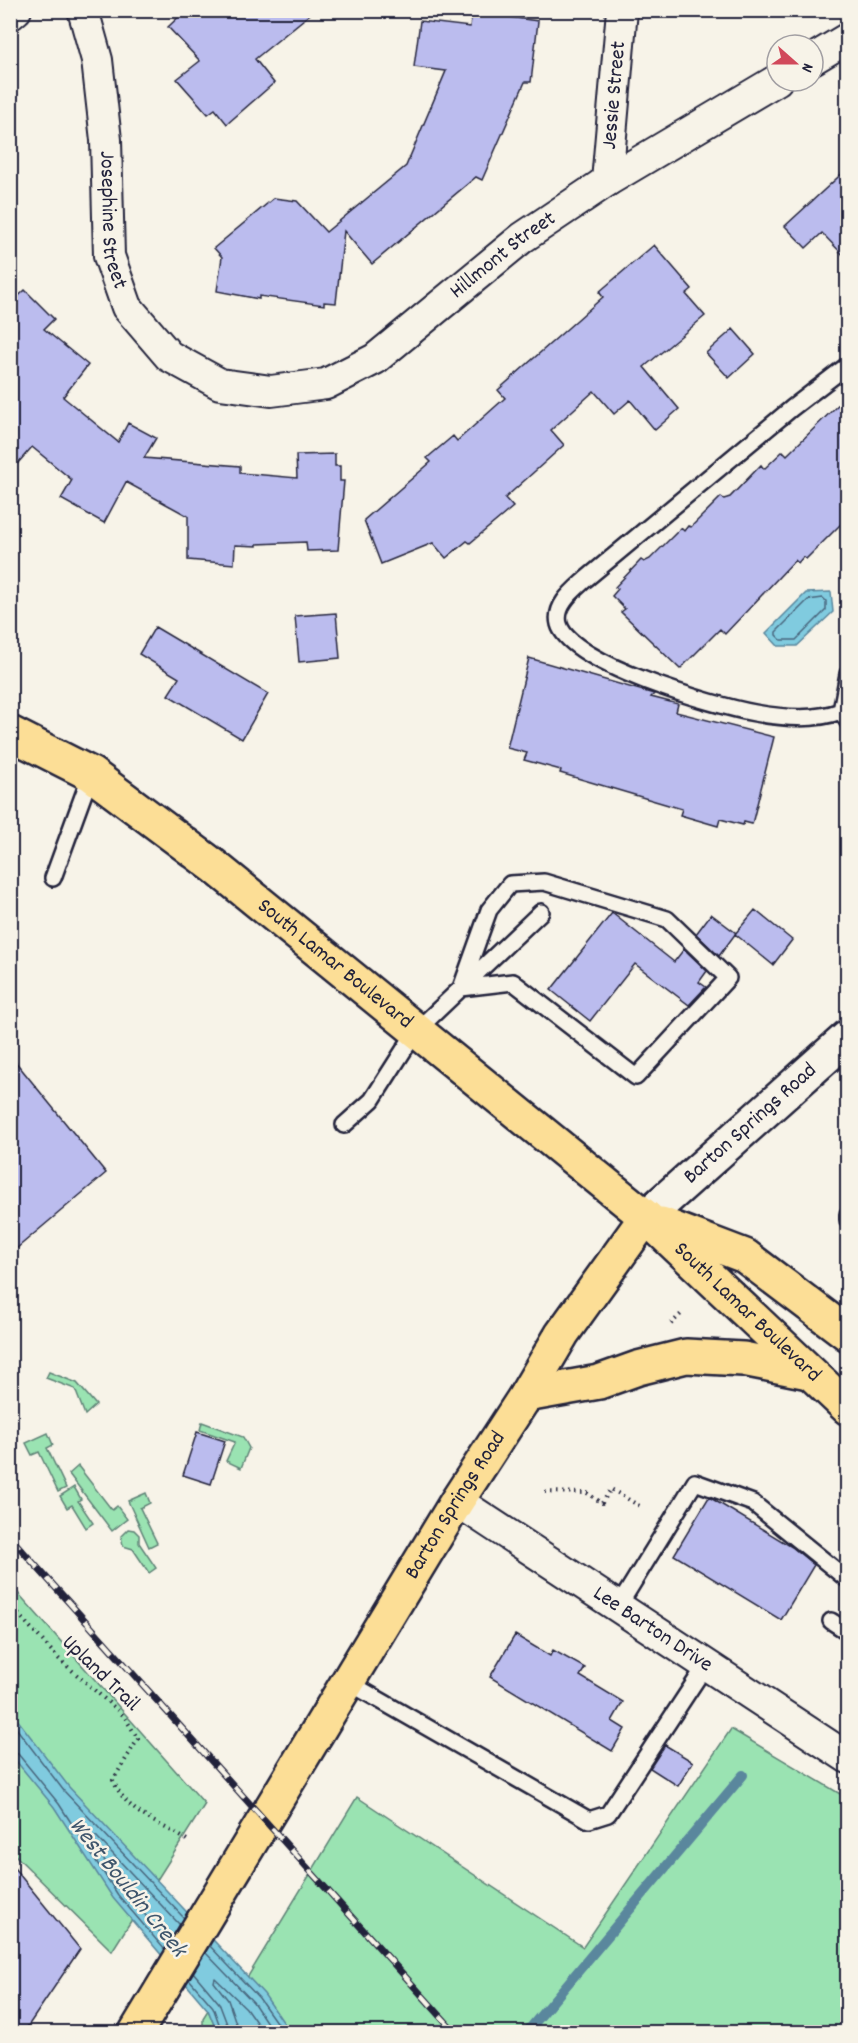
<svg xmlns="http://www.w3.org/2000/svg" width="858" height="2043" font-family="Dekko,sans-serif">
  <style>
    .green { fill: #9ae3b2; stroke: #5e8276; stroke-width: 1.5 }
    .water { fill: #80cbdf; stroke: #5a879d; stroke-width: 1.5 }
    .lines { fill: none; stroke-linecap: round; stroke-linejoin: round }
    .shore { stroke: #48667d; stroke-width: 1.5 }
    .stream { stroke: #5a879d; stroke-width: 10 }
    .building { fill: #bbbcee; stroke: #22223b; stroke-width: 1.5 }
    .lane-casing { stroke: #22223b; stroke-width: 20 }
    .street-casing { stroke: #22223b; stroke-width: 34 }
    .secondary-casing { stroke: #22223b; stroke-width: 38 }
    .primary-casing { stroke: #22223b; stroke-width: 38 }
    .path { stroke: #22223b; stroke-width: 4; stroke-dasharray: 1.5 4.5; stroke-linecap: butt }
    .lane { stroke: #f7f3e8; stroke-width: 15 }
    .street { stroke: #f7f3e8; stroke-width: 30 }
    .secondary { stroke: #f7f3e8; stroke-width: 33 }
    .primary { stroke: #fcde96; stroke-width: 33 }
    .rail-casing { stroke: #22223b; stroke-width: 7 }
    .rail { stroke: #f7f3e8; stroke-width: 4.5; stroke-dasharray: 14; stroke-linecap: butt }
    .labels { text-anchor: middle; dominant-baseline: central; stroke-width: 5; stroke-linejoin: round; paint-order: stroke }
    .street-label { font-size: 22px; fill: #22223b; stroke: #f7f3e8 }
    .water-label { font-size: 24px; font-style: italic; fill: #3e556c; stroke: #f7f3e8 }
  </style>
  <rect width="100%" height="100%" fill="#f7f3e8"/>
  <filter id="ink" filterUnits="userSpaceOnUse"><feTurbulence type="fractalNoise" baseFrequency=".0167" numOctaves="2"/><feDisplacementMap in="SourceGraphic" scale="12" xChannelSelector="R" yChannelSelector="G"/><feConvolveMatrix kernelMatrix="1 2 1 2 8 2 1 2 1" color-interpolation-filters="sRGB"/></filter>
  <g filter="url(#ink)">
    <path class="green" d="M49,1372L77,1383L96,1405L85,1415L75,1389L46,1378Z
      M202,1422L243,1437L249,1448L241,1468L226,1461L235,1442L200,1430Z
      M48,1433L53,1445L47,1448L66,1488L58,1492L39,1452L32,1455L26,1443Z
      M78,1466L112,1510L117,1506L127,1519L112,1531L69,1474Z
      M74,1487L81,1499L78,1501L93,1523L86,1528L72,1505L67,1508L60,1496Z
      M146,1493L150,1503L140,1508L157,1543L149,1547L128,1501Z
      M128,1529L134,1530L139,1535V1543L156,1568L149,1573L133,1549L123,1546L121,1536Z
      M10,1584L205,1804L112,1951L11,1851Z
      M731,1729L847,1798V2032H203V2018L208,2010L216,2029L357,1797L583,1947Z"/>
    <path class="water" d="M831,592L833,612L797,646H778L766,633L806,593Z
      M10,1710L69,1787L264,1994L290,2032H217L208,2010L113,1898L54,1807L11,1755Z"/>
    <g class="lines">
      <path class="shore" d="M823,598L826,601V610L796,640H781L776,635V632L808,600Z
        M10,1720L64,1791L184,1918
        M10,1752L18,1754L59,1804L118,1895L165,1950
        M169,1943L124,1890L91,1840L92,1836H96L180,1925
        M209,1945L259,1998L283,2032
        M205,1952L253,2002L273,2032
        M193,1972L219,2003L230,2032
        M189,1979L213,2007L222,2032
        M239,2032L228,2000L214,1982L215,1978L246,2008L263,2032"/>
      <path class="stream" d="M527,2032L743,1775"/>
    </g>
    <path class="building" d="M186,10H315L255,59L274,83L227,124L215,109L208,114L177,79L200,61L168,27Z
      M472,12L538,21L531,82H525L482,180L476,177L372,264L344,231L336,303L324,302V305L259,296V299L217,291L222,257L214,248L274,198L297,201L326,232L406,166L446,71L414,67L420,21L470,27Z
      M848,168V260L822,233L806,248L785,226Z
      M654,245L692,289L686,294L705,316L644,367L679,409L655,430L630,400L614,414L594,391L551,430L564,445L505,498L513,507L470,543L467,541L446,558L433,543L381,564L364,520L431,462L427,458L453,436L457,441L505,398L498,390L603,297L599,292Z
      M25,290L54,319L44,329L88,365L63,397L118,442L128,423L156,438L144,458L240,466V473L297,478L296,455L335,454V466H340V481H344L338,550L307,551L306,542L257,544V546L235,545L234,564L188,560V516L126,482L104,523L61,499L72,480L32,447L10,472V304Z
      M733,329L755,354L729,378L706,353Z
      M848,395V517L806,559L803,557L798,563L795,560L725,634L720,629L680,669L621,612L625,609L612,596L618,589L615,587L641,560L644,562L650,559L681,528L684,531L688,526L691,527L721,497L724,499L730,497L761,465L764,469L783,451L787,455Z
      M336,613L340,658L299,662L295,616Z
      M155,627L268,694L242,739L168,695L179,678L139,654Z
      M529,658L654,694L651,697L678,704L676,712L774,737L752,824L744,822L743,825L720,819L718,826L680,815L682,809L560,773L561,770L524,760L527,753L507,748Z
      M755,910L792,940L773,965L735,934Z
      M612,913L674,962L684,949L707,971L699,982L706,987L689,1005L635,964L590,1021L551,990Z
      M711,914L736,933L719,956L696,934Z
      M10,1055L106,1173L10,1254Z
      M197,1432L225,1441L211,1484L183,1475Z
      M709,1497L792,1547L814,1565L781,1620L674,1555Z
      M515,1635L550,1656L553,1650L585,1668L580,1676L623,1702L612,1721L625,1729L612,1751L490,1677Z
      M665,1745L693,1762L678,1786L650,1768Z
      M10,1863L80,1949L24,2032H10Z"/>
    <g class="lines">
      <defs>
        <path id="lane" d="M848,674L841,711L848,722
          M841,711C814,721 784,718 755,713C716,706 570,664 559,624C554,605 574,590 586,579L792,408L848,365
          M53,878L91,774
          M544,882L667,919L728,978L636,1077L513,982L461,988L489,910L510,884Z
          M344,1125L372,1100L416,1031L541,912
          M848,1214V1220
          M618,1607L695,1482L753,1503L848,1580
          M831,1621L848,1632
          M348,1682L589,1820L608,1814L706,1665"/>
        <g id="street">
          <path id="s1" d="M83,10L97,60L106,140L109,256L127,307L169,356L220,384L271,391L326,384L375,359L522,238L607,181L777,80"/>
          <path d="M10,15L16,10"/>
          <path d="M813,59L848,38"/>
          <path id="s2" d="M607,181L622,10"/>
          <path id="s3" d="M457,1501L848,1758"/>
        </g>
        <g id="secondary">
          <path id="s4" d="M646,1217L848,1037"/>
        </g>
        <g id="primary">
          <path id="s5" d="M10,733L91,774L214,866L646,1217L848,1408"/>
          <path d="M661,1224L745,1256L848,1334"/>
          <path d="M526,1395L599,1382L638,1368L686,1356L743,1359L809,1372"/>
          <path id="s6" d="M136,2032L457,1501L526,1395L562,1334L646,1217"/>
        </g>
      </defs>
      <use href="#lane" class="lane-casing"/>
      <use href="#street" class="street-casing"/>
      <use href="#secondary" class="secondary-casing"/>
      <use href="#primary" class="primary-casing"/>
      <path class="path" d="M671,1324L681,1314
        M545,1492L587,1493L602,1503L611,1489L643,1508
        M10,1605L59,1659L124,1716L138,1739L113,1780C128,1815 157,1821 187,1840"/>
      <use href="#lane" class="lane"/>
      <use href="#street" class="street"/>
      <use href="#secondary" class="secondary"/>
      <use href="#primary" class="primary"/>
      <defs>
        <path id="rail" d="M10,1537L455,2032"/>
      </defs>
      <use href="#rail" class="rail-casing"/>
      <use href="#rail" class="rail"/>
    </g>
  </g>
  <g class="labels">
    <g class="street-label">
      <text stroke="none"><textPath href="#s2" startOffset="86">Jessie Street</textPath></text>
      <text stroke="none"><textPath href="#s1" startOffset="213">Josephine Street</textPath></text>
      <text stroke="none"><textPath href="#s1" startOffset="752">Hillmont Street</textPath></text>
      <text stroke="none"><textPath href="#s5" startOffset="400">South Lamar Boulevard</textPath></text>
      <text stroke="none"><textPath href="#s4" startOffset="140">Barton Springs Road</textPath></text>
      <text stroke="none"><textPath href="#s5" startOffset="940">South Lamar Boulevard</textPath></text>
      <text stroke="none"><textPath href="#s6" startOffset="616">Barton Springs Road</textPath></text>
      <text stroke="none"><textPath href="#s3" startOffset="234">Lee Barton Drive</textPath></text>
      <text transform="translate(100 1674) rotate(44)">Upland Trail</text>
    </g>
    <g class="water-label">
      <text transform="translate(127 1888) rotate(51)">West Bouldin Creek</text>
    </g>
  </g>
  <rect width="858" height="2043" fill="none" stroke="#f7f3e8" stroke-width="36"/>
  <rect x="18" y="18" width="822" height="2007" fill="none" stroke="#22223b" stroke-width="2" filter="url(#ink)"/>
  <g transform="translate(795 63) rotate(111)"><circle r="28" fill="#f7f3e8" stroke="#a29fa3" stroke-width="1.5"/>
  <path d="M0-4.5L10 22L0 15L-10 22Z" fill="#d1495b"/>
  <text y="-9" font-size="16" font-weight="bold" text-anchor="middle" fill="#22223b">N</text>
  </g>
</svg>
